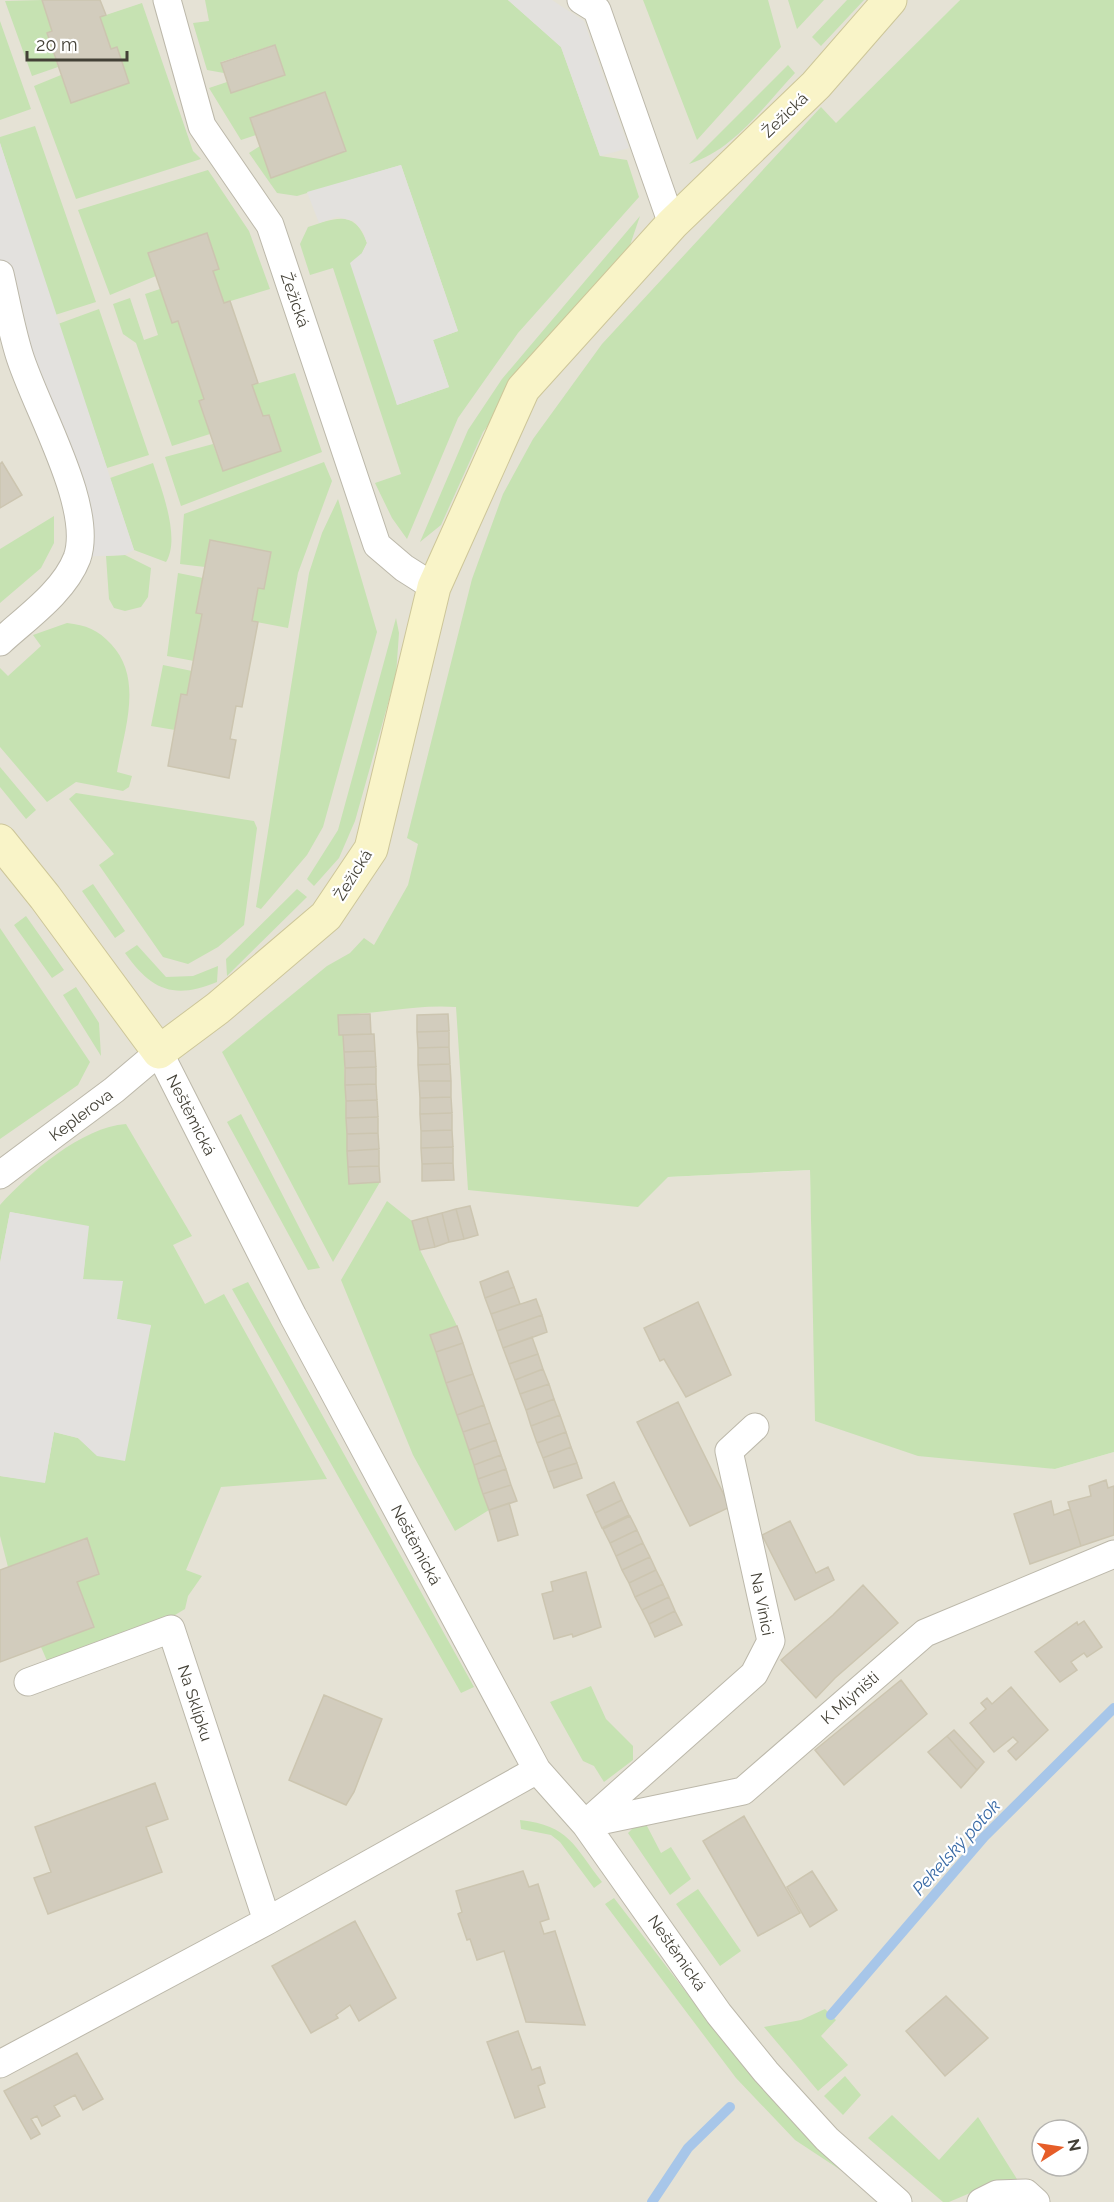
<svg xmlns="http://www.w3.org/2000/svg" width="1114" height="2202" font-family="Raleway,sans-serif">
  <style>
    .residential { fill: #e5e2d5; fill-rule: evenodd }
    .green { fill: #c6e2b2 }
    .parking { fill: #e3e1de }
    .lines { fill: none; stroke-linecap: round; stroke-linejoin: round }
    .stream { stroke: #a7c6e9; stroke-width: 10 }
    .building { fill: #d2ccbd; stroke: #ccc5b0; stroke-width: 1.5 }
    .street-casing { stroke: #bcb8aa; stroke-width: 29 }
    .secondary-casing { stroke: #cdc699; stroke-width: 35 }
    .street { stroke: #fff; stroke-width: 27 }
    .secondary { stroke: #f9f4c8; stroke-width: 33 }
    .labels { text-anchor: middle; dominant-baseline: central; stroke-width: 4.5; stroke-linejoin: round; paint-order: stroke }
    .street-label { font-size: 16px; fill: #434036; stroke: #fff }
    .water-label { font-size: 18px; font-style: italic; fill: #396aa5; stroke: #fff }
  </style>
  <rect width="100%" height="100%" fill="#f1efe6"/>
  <path class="residential" d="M0,0H960L836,124L669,1177L810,1170L816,1421L1055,1469L1114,1452V2202H0ZM1042,2130H1078V2166H1042Z"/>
  <path class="green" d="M42,0L52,31L47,33L58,67L32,76L5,1Z
    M205,0H508L561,47L600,156L627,160L639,197L518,333L458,418L407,539L392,518L375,483L401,474L333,268L310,275L300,244L308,227C336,218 355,209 367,243L362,253L397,405L449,387L433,340L458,331L401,165L297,196L277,193L249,153L260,146L271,177L346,151L325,92L250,118L256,135L241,140L209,88L227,82L231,93L285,75L274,45L221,62L224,73L207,70L193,23L209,21Z
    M643,0H768L781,47L697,140Z
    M788,0H824L797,29Z
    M847,0H864L821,46L812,37Z
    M960,0H1114V1452L1055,1469L918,1456L815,1421L810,1170L668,1177L638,1207L468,1190L456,1007C417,1004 378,1014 338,1015L339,1035H343L349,1183L380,1182L333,1262L222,1052L327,966L350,953L364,938L374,945L408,885L418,844L407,838L472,579L503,494L533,439L602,344L821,107L836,123Z
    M142,3L193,151L201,159L76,199L34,86L61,75L71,103L129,83L117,47L111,49L100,17Z
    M0,21L31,109L0,120Z
    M788,65L795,73C763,107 734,150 689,164Z
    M35,126L96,302L55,315L0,143V137Z
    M208,170L249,231L270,289L224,303L213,271L219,268L206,233L148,253L156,276L110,295L78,210Z
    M640,216L627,254L544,352L483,432L441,525L420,542L468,430L502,379Z
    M160,289L178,321L204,399L199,401L210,434L172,446L136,343L123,334L113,304L130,298L144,340L158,335L145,294Z
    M99,309L149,455L107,468L58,324Z
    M295,373L322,452L181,506L165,457L213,444L223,471L281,451L269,415L263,416L252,385Z
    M324,462L332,481L298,573L288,628L252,621L258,588H264L270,552L210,540L205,567L180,564L184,514Z
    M153,463C161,488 181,538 166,562L134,550L110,478Z
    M338,499L377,632L323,827L307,855L261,909L256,907L309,573L322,533Z
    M54,516V543L41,568L0,603V549Z
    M125,555L151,568L148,597L141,607L125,611L114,608L109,599L106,556Z
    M178,573L203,578L197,613L202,614L194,661L167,656Z
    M396,618L399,633L396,675L355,821L339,858L314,886L307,879L338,830Z
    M67,623C86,625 98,630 111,644C144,679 124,730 117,772L132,776L129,787L123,791L76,782L47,802L0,747V668L8,676L41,646L33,635Z
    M163,665L192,671L187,695L181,694L175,730L151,726Z
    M0,767L36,810L26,819L0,787Z
    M76,793L254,821L257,828L244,925L218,947L188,964L163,957L99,865L114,854L69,799Z
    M93,884L125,931L115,938L82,891Z
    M297,889L307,897L227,976L226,959Z
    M26,916L64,970L52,978L14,925Z
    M0,928L90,1062L78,1085L0,1139Z
    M137,945L166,977L193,976L218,966L217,982C174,1000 151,990 125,953Z
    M76,987L99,1023L101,1056L63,995Z
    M241,1114L320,1268L308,1270L227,1122Z
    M126,1124L192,1236L173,1245L205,1304L224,1294L327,1479L221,1487L186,1570L202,1576L188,1596L185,1609L170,1618L48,1663L41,1647L93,1627L77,1582L99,1573L86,1538L8,1567L0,1536V1476L45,1482L54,1432L78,1438L98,1456L151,1326L117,1319L83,1279L88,1227L10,1212L0,1263V1205C29,1173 82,1127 126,1124Z
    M387,1201L412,1221L420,1250L457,1326L430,1335L489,1510L455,1531L413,1455L341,1280Z
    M248,1282L474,1687L461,1693L232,1289Z
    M591,1686L606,1719L633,1746V1760L604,1782L594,1766L583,1761L550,1702Z
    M520,1820C570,1826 573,1845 602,1882L594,1888L560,1842L551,1835L521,1829Z
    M635,1826H647L661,1853L671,1847L691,1879L670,1895L628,1833Z
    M698,1889L741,1951L720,1966L676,1904Z
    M614,1898C687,1993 756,2088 842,2171L795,2140L736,2078L605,1904Z
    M825,2009L836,2020L821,2036L848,2065L818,2091L764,2027L801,2020Z
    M845,2076L861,2095L843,2115L824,2096Z
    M892,2115L939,2160L978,2117L1020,2184L996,2182L949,2202H943L868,2138Z"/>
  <path class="parking" d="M508,0H552L584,21L629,148L600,156L561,47Z
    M0,143L134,550L125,555L77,557L0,274Z
    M401,165L458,331L433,340L449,387L397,405L350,263L362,253L367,243L363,232L354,221L337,217L319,223L307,192Z
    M10,1212L89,1226L83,1279L123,1281L117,1319L151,1325L125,1461L97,1456L78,1438L54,1432L45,1483L0,1476V1263Z"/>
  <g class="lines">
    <path class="stream" d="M831,2015L984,1837L1114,1708
      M652,2202L688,2148L730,2107"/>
  </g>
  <path class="building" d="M42,0H100L106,15L100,17L111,49L117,47L129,83L71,103L47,33L52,31Z
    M275,45L285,75L231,93L221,63Z
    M325,92L346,151L271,178L250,118Z
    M207,233L219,269L213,271L224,303L230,301L258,383L252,385L263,416L269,415L281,451L223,471L199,401L204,399L178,321L172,323L148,253Z
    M2,462L22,495L0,508V464Z
    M210,540L271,552L264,589L258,588L252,621L258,622L242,707L236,706L230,739L236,740L229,778L168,766L181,694L187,695L202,614L196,613Z
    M370,1014L371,1034L339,1035L338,1015Z
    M448,1014L449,1031L417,1032V1015Z
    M449,1031V1047L418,1048L417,1032Z
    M374,1034L375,1051L344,1052L343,1035Z
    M449,1047L450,1064L418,1065V1048Z
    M375,1051L376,1067L345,1068L344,1052Z
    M450,1064L451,1081H419L418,1065Z
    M376,1067V1084L345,1085V1068Z
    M419,1081H451V1097L420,1098Z
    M376,1084L377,1100L346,1101L345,1085Z
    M451,1097L452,1113L420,1114V1098Z
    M377,1100L378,1117L346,1118V1101Z
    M452,1113V1130L421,1131L420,1114Z
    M378,1117V1133L347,1134L346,1118Z
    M452,1130L453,1147L421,1148V1131Z
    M378,1133L379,1149L347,1151V1134Z
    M453,1147V1163L422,1164L421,1148Z
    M379,1149V1166L348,1167L347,1151Z
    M453,1163L454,1180L422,1181V1164Z
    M379,1166L380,1182L349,1184L348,1167Z
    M470,1206L478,1235L464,1239L456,1209Z
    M456,1209L464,1239L449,1242L442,1213Z
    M442,1213L449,1242L435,1247L427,1217Z
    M427,1217L435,1247L420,1250L412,1221Z
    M508,1271L514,1287L485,1298L480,1282Z
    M514,1287L520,1304L491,1314L485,1298Z
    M536,1299L542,1315L497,1331L491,1314Z
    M698,1302L731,1375L686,1397L664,1359L660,1361L644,1328Z
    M542,1315L547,1332L503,1348L497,1331Z
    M457,1326L463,1343L436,1352L430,1335Z
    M532,1337L538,1354L509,1364L503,1348Z
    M463,1343L473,1374L446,1383L436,1352Z
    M538,1354L543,1369L515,1380L509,1364Z
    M543,1369L549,1384L520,1394L515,1380Z
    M473,1374L484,1405L457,1415L446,1383Z
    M549,1384L554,1399L526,1410L520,1394Z
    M554,1399L560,1415L531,1426L526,1410Z
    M678,1402L730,1507L690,1526L637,1422Z
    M484,1405L490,1423L463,1432L457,1415Z
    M560,1415L566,1432L537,1443L531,1426Z
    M490,1423L496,1440L469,1450L463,1432Z
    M566,1432L571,1447L543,1458L537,1443Z
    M496,1440L501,1455L474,1465L469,1450Z
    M571,1447L577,1463L548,1472L543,1458Z
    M501,1455L506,1469L478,1479L474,1465Z
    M577,1463L582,1478L554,1488L548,1472Z
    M506,1469L511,1485L483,1494L478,1479Z
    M1106,1480L1108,1488L1114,1486V1535L1081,1546L1068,1502L1091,1496L1089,1486Z
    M614,1482L622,1500L595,1513L587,1495Z
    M511,1485L517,1501L489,1510L483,1494Z
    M622,1500L629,1515L602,1528L595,1513Z
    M1051,1501L1054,1515L1070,1509L1081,1546L1030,1564L1014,1514Z
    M509,1503L518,1535L498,1541L489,1510Z
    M630,1516L637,1530L610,1543L603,1529Z
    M790,1521L816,1573L828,1567L834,1580L795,1600L762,1535Z
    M637,1530L643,1543L616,1556L610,1543Z
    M87,1538L99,1574L77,1582L94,1627L0,1662V1570Z
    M643,1543L650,1557L622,1570L616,1556Z
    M650,1557L656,1570L629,1583L622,1570Z
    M656,1570L663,1584L635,1597L629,1583Z
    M586,1572L601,1627L573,1637L572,1634L554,1639L542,1594L553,1591L551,1582Z
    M663,1584L669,1597L642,1610L635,1597Z
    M863,1585L898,1623L835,1678L816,1698L781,1660L833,1615Z
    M669,1597L675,1611L649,1624L642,1610Z
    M675,1611L682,1625L655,1637L649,1624Z
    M1084,1621L1102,1647L1087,1657L1084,1653L1071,1662L1077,1670L1060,1682L1035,1652L1077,1622L1078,1625Z
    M901,1680L927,1714L844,1785L815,1750Z
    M1011,1687L1048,1730L1016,1760L1008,1751L1018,1742L1013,1737L994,1752L970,1723L986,1709L981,1703L987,1698L992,1704Z
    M324,1695L382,1719L354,1792L346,1805L289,1780Z
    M954,1730L984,1762L977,1770L947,1736Z
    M947,1736L977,1770L961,1788L928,1752Z
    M155,1783L168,1819L146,1827L162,1872L48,1914L34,1878L51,1872L35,1827Z
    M744,1816L800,1913L758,1936L703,1841Z
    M523,1871L529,1887L538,1884L549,1919L540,1922L544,1934L555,1931L585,2025L526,2022L504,1951L477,1960L470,1939L467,1940L458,1914L462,1912L456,1891Z
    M812,1871L837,1910L810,1927L787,1887Z
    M355,1921L396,1998L359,2021L350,2005L336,2015L338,2018L311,2033L272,1966Z
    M946,1996L988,2038L945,2076L906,2031Z
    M518,2031L532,2070L540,2067L545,2083L538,2086L545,2107L515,2118L487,2042Z
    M77,2053L103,2099L83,2110L75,2095L54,2106L60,2116L42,2126L37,2116L31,2119L40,2134L31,2139L4,2091Z"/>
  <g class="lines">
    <defs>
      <path id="street" d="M167,0L202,126L270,225L377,545L404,568L434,587
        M581,0L597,10L672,224
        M0,274C6,300 11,328 19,354C35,407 95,507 77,558C64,592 26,618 0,642
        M0,1175L114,1090L159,1052L293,1316L537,1770L585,1824L719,2014L766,2072L827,2139L898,2202
        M28,1682L171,1629L267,1921
        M585,1824L743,1791L925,1633L1114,1554
        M585,1824L754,1674L771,1641L729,1451L755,1427
        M0,2064L267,1921L537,1770
        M981,2202L997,2194L1026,2193L1036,2202"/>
      <path id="secondary" d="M0,841L45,897L159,1052L218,1008L326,916L371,849L434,587L523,389L672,224L816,85L890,0"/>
    </defs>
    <use href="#street" class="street-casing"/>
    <use href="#secondary" class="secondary-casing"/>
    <use href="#street" class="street"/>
    <use href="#secondary" class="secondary"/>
  </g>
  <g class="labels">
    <g class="street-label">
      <text transform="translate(785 115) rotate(-44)">Žežická</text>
      <text transform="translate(295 300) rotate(71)">Žežická</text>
      <text transform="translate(353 875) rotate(-58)">Žežická</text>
      <text transform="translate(81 1115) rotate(-37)">Keplerova</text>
      <text transform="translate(191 1115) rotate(63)">Neštěmická</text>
      <text transform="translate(416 1545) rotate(62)">Neštěmická</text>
      <text transform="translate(762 1604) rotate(79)">Na Vinici</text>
      <text transform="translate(850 1698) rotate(-41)">K Mlýništi</text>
      <text transform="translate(195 1703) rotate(72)">Na Sklípku</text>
      <text transform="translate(677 1953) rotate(55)">Neštěmická</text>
    </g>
    <g class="water-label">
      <text transform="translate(956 1847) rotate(-48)">Pekelský potok</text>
    </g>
  </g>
  <g transform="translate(1060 2148) rotate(78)"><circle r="28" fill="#ffffff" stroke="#b4b3af" stroke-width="1.5"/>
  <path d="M0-4.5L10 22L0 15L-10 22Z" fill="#e65d28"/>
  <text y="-9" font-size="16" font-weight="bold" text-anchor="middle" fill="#434036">N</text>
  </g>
  <path d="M27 51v9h100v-9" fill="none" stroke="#434036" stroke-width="3"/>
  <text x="36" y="51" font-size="18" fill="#434036" stroke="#ffffff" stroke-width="4.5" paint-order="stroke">20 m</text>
</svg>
